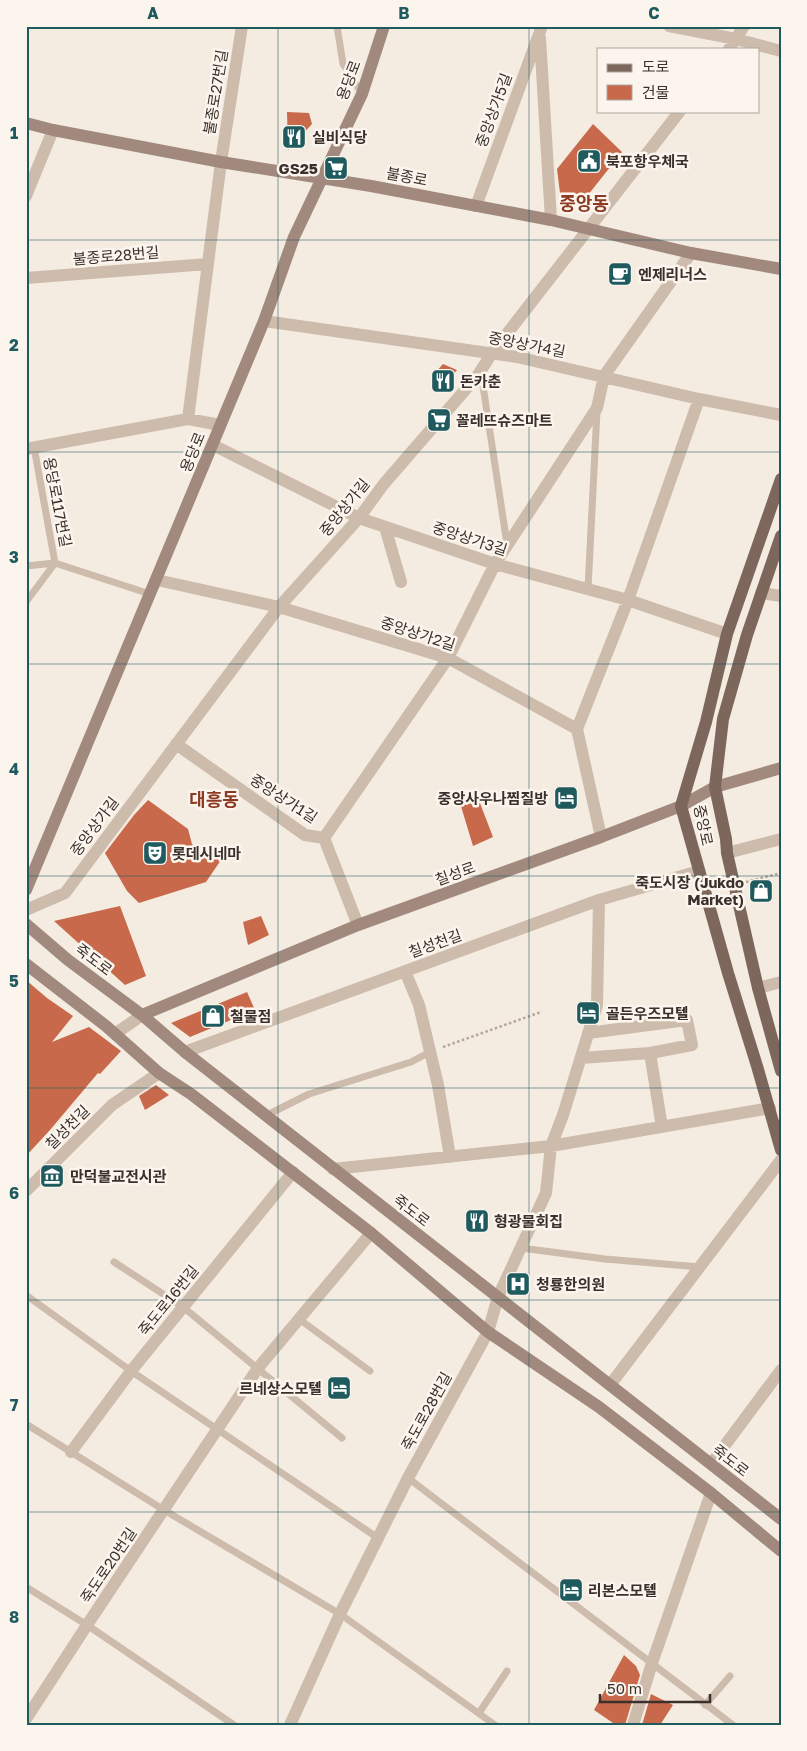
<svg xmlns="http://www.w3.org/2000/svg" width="807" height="1751" font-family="'Golos Text','Noto Sans KR',sans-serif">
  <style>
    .building { fill: #c8694b }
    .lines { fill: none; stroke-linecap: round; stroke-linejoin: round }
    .path { stroke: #b9a596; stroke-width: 2.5; stroke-dasharray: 2.5 2.5; stroke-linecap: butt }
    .lane { stroke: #cdbbac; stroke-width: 7 }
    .street { stroke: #cdbbac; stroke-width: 12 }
    .secondary { stroke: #a18a7d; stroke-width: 12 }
    .primary { stroke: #7d675c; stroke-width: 12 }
    .grid { fill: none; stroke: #1f5a5e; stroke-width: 1; stroke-opacity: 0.55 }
    .labels { text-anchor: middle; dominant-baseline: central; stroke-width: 5; stroke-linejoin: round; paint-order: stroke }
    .street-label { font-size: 15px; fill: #3b302b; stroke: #fbf5ee }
    .poi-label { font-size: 15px; font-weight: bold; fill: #3b302b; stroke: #fbf5ee; text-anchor: start }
    .quarter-label { font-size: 18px; font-weight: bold; fill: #8c3b22; stroke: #fbf5ee }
    .neatline { fill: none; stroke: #1f5a5e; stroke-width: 2 }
    .grid-label { font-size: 16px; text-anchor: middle; font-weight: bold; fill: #1f5a5e }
  </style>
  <rect width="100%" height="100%" fill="#f4ebe1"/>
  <path class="building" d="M287,112L309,113L312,124L288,150Z
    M593,124L622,152L588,195L560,193L557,169Z
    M443,364L457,370L443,387L434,374Z
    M478,798L493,837L473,846L460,803Z
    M148,800L188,829L192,844L221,860L206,882L139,903L127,891L105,853L134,815Z
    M120,906L146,976L125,985L54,921Z
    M261,916L269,935L248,945L243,922Z
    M26,980L47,998L73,1016L52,1042L89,1027L121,1051L100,1074L98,1073L50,1130L26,1156Z
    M247,992L255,1010L190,1037L171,1023Z
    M156,1085L169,1095L145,1110L139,1096Z
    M624,1655L636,1666L640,1675L625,1725H616L594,1710Z
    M651,1694L673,1705L660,1725H642Z"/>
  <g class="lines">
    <path class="path" d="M746,882L781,873
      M443,1047L541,1012"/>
    <path class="lane" d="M337,26L343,64L362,94
      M478,375L483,386L507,544
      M34,447L55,563
      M26,566L55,563L150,594
      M588,589L597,411
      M26,602L55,563
      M265,1116L309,1094L411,1062L430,1052
      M521,1248L605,1259L700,1267
      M114,1262L183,1307L342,1438
      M26,1295L131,1371L378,1538
      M299,1319L370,1371
      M26,1424L164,1510L340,1614L495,1725
      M408,1478L733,1725
      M26,1587L87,1625L234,1725
      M705,1705L730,1676
      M479,1713L507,1671"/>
    <path class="street" d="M669,26L736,39L781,51
      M540,38L551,220
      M729,49L744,26
      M26,196L53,130
      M476,206L542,26
      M26,278L208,264
      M264,321L517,357L699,399L781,415
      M188,419L221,162L242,26
      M213,445L359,518L495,564L628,600L727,634
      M26,449L188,419L220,425
      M385,527L401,582
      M157,580L279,607L448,658L577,729L601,837
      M761,593L781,596
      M577,729L628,600L699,399
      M176,744L305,835L324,838L358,925
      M324,838L448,658L495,564L597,408L604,376L691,253
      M727,853L781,839
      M26,910L65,893L279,607L359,518L383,485L478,375L492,353L680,111
      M405,971L419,1005L438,1085L450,1157
      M758,988L781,982
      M588,1033L687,1020L692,1045L650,1053L662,1127
      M115,1034L142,1015
      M185,1052L599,900L699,871
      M581,1058L650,1053
      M333,1169L551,1146L770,1108
      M26,1191L112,1105L159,1073
      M610,1385L781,1160
      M71,1452L131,1371L293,1172
      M711,1464L781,1370
      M26,1719L87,1625L258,1368L371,1233
      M290,1725L340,1614L408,1478L488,1332L498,1297L546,1193L551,1146L563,1115L597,1005L599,900
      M633,1725L652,1663L711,1493"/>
    <path class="secondary" d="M26,123L53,130L221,162L371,186L551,220L691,253L781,269
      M26,890L264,321L294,237L362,94L384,26
      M26,924L68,960L142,1015L185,1052L781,1519
      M26,964L106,1026L159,1073L191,1094L371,1233L488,1332L599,1407L711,1493L781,1551
      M142,1015L358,925L601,837L681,806L715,787L781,768"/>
    <path class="primary" d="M781,479L727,634L706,722L681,806L728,973L757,1066L781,1150
      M781,536L747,635L723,719L715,787L726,839L727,853L758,988L781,1071"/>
  </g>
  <path class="grid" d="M278,26V1725M529,26V1725M26,240H781M26,452H781M26,664H781M26,876H781M26,1088H781M26,1300H781M26,1512H781"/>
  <defs>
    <symbol id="restaurant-square" viewBox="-11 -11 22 22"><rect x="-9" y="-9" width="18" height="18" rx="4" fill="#1f5a5e" stroke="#fbf5ee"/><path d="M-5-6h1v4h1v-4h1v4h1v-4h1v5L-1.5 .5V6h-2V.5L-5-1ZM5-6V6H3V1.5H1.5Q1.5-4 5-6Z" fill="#fff"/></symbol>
    <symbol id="civic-square" viewBox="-11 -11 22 22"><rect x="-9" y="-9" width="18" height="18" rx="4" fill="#1f5a5e" stroke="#fbf5ee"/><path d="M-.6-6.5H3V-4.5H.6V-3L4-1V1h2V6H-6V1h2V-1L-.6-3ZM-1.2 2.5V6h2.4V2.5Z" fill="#fff"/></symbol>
    <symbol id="supermarket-square" viewBox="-11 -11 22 22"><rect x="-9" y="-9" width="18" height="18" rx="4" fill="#1f5a5e" stroke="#fbf5ee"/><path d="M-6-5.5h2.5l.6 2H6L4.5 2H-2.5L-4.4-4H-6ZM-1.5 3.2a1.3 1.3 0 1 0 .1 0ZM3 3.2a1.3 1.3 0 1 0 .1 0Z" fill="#fff"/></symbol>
    <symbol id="cafe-square" viewBox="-11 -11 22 22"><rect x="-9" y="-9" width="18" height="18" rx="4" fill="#1f5a5e" stroke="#fbf5ee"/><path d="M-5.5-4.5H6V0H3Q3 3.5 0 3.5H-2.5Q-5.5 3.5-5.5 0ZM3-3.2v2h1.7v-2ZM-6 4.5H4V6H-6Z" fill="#fff"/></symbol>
    <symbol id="hotel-square" viewBox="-11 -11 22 22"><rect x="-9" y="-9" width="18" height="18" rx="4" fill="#1f5a5e" stroke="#fbf5ee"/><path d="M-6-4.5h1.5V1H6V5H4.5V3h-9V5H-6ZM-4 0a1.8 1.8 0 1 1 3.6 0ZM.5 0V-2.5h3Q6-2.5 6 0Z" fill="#fff"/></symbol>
    <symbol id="theatre-square" viewBox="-11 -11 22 22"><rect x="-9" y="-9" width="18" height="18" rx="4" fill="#1f5a5e" stroke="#fbf5ee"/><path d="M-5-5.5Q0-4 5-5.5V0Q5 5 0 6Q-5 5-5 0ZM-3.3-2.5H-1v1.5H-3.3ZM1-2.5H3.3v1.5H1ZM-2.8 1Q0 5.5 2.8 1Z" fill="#fff"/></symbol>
    <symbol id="shop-square" viewBox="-11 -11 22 22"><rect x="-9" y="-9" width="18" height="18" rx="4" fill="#1f5a5e" stroke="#fbf5ee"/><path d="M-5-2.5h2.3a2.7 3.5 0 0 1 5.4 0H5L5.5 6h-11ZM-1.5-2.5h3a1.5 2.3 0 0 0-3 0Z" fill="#fff"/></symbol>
    <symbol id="museum-square" viewBox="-11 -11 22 22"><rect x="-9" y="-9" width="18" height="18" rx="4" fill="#1f5a5e" stroke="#fbf5ee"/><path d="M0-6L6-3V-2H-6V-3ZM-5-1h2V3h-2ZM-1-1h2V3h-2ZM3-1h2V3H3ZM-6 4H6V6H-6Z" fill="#fff"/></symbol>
    <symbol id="hospital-square" viewBox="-11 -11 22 22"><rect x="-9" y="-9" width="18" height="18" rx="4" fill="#1f5a5e" stroke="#fbf5ee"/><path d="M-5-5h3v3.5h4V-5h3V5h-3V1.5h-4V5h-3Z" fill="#fff"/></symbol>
  </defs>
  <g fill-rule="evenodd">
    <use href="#restaurant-square" x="280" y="123" width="28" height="28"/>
    <use href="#civic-square" x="575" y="147" width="28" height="28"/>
    <use href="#supermarket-square" x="322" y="154" width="28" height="28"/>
    <use href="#cafe-square" x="606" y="260" width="28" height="28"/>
    <use href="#restaurant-square" x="429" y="367" width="28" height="28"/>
    <use href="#supermarket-square" x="425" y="406" width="28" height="28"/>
    <use href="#hotel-square" x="552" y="784" width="28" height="28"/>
    <use href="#theatre-square" x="141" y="839" width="28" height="28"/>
    <use href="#shop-square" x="747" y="877" width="28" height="28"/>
    <use href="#hotel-square" x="574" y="999" width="28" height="28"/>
    <use href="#shop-square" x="199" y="1002" width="28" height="28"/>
    <use href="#museum-square" x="38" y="1162" width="28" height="28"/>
    <use href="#restaurant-square" x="463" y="1207" width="28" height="28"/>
    <use href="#hospital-square" x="504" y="1270" width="28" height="28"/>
    <use href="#hotel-square" x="325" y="1374" width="28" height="28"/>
    <use href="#hotel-square" x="557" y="1576" width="28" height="28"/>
  </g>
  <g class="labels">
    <g class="street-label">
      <text transform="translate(348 80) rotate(-69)">용당로</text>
      <text transform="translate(215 92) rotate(-81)">불종로27번길</text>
      <text transform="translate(493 110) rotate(-70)">중앙상가5길</text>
      <text transform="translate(407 176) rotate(11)">불종로</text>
      <text transform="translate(116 255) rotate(-5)">불종로28번길</text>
      <text transform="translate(527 344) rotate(11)">중앙상가4길</text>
      <text transform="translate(192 452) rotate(-68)">용당로</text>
      <text transform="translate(58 502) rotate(79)">용당로117번길</text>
      <text transform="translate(344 507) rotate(-51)">중앙상가길</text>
      <text transform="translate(470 538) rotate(18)">중앙상가3길</text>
      <text transform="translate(418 633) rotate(18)">중앙상가2길</text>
      <text transform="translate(284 798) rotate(33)">중앙상가1길</text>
      <text transform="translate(704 825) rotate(78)">중앙로</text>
      <text transform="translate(94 826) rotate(-53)">중앙상가길</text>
      <text transform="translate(455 873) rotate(-20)">칠성로</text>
      <text transform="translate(435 943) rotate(-20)">칠성천길</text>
      <text transform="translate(94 959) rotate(37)">죽도로</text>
      <text transform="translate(67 1127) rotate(-45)">칠성천길</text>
      <text transform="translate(412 1210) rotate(38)">죽도로</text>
      <text transform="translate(168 1300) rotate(-51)">죽도로16번길</text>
      <text transform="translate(426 1411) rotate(-61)">죽도로28번길</text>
      <text transform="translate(731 1460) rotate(38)">죽도로</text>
      <text transform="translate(108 1565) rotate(-56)">죽도로20번길</text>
    </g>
    <g class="poi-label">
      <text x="312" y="137">실비식당</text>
      <text x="606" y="161">북포항우체국</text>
      <text x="318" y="168" text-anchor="end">GS25</text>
      <text x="638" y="274">엔제리너스</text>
      <text x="460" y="381">돈카춘</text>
      <text x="456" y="420">꼴레뜨슈즈마트</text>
      <text x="548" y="798" text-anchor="end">중앙사우나찜질방</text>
      <text x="172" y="853">롯데시네마</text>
      <text x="744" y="882" text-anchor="end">죽도시장 (Jukdo<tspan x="744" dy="17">Market)</tspan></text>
      <text x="606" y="1013">골든우즈모텔</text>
      <text x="230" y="1016">철물점</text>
      <text x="70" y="1176">만덕불교전시관</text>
      <text x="494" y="1221">형광물회집</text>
      <text x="536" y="1284">청룡한의원</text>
      <text x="322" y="1388" text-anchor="end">르네상스모텔</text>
      <text x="588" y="1590">리본스모텔</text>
    </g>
    <g class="quarter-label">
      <text x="584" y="203">중앙동</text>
      <text x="214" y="799">대흥동</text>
    </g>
  </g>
  <rect width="807" height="1751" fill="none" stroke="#fbf5ee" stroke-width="55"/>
  <rect x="597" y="48" width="162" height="65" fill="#fbf5ee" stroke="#aea6a0"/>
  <rect x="607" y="64" width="25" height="8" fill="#7d675c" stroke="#aea6a0"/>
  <text x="642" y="72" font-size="15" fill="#3b302b">도로</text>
  <rect x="607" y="85" width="25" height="15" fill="#c8694b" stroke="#aea6a0"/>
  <text x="642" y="98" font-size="15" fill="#3b302b">건물</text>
  <path d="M600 1694v8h110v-8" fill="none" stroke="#3b302b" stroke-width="2.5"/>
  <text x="607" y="1694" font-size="15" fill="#3b302b" stroke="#fbf5ee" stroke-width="4" paint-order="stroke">50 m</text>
  <rect x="28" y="28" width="752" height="1696" class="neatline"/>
  <g class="grid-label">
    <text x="153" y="19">A</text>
    <text x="404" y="19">B</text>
    <text x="654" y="19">C</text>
    <text x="14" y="139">1</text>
    <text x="14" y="351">2</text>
    <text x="14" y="563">3</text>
    <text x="14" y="775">4</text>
    <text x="14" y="987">5</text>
    <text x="14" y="1199">6</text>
    <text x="14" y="1411">7</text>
    <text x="14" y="1623">8</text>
  </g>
</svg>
